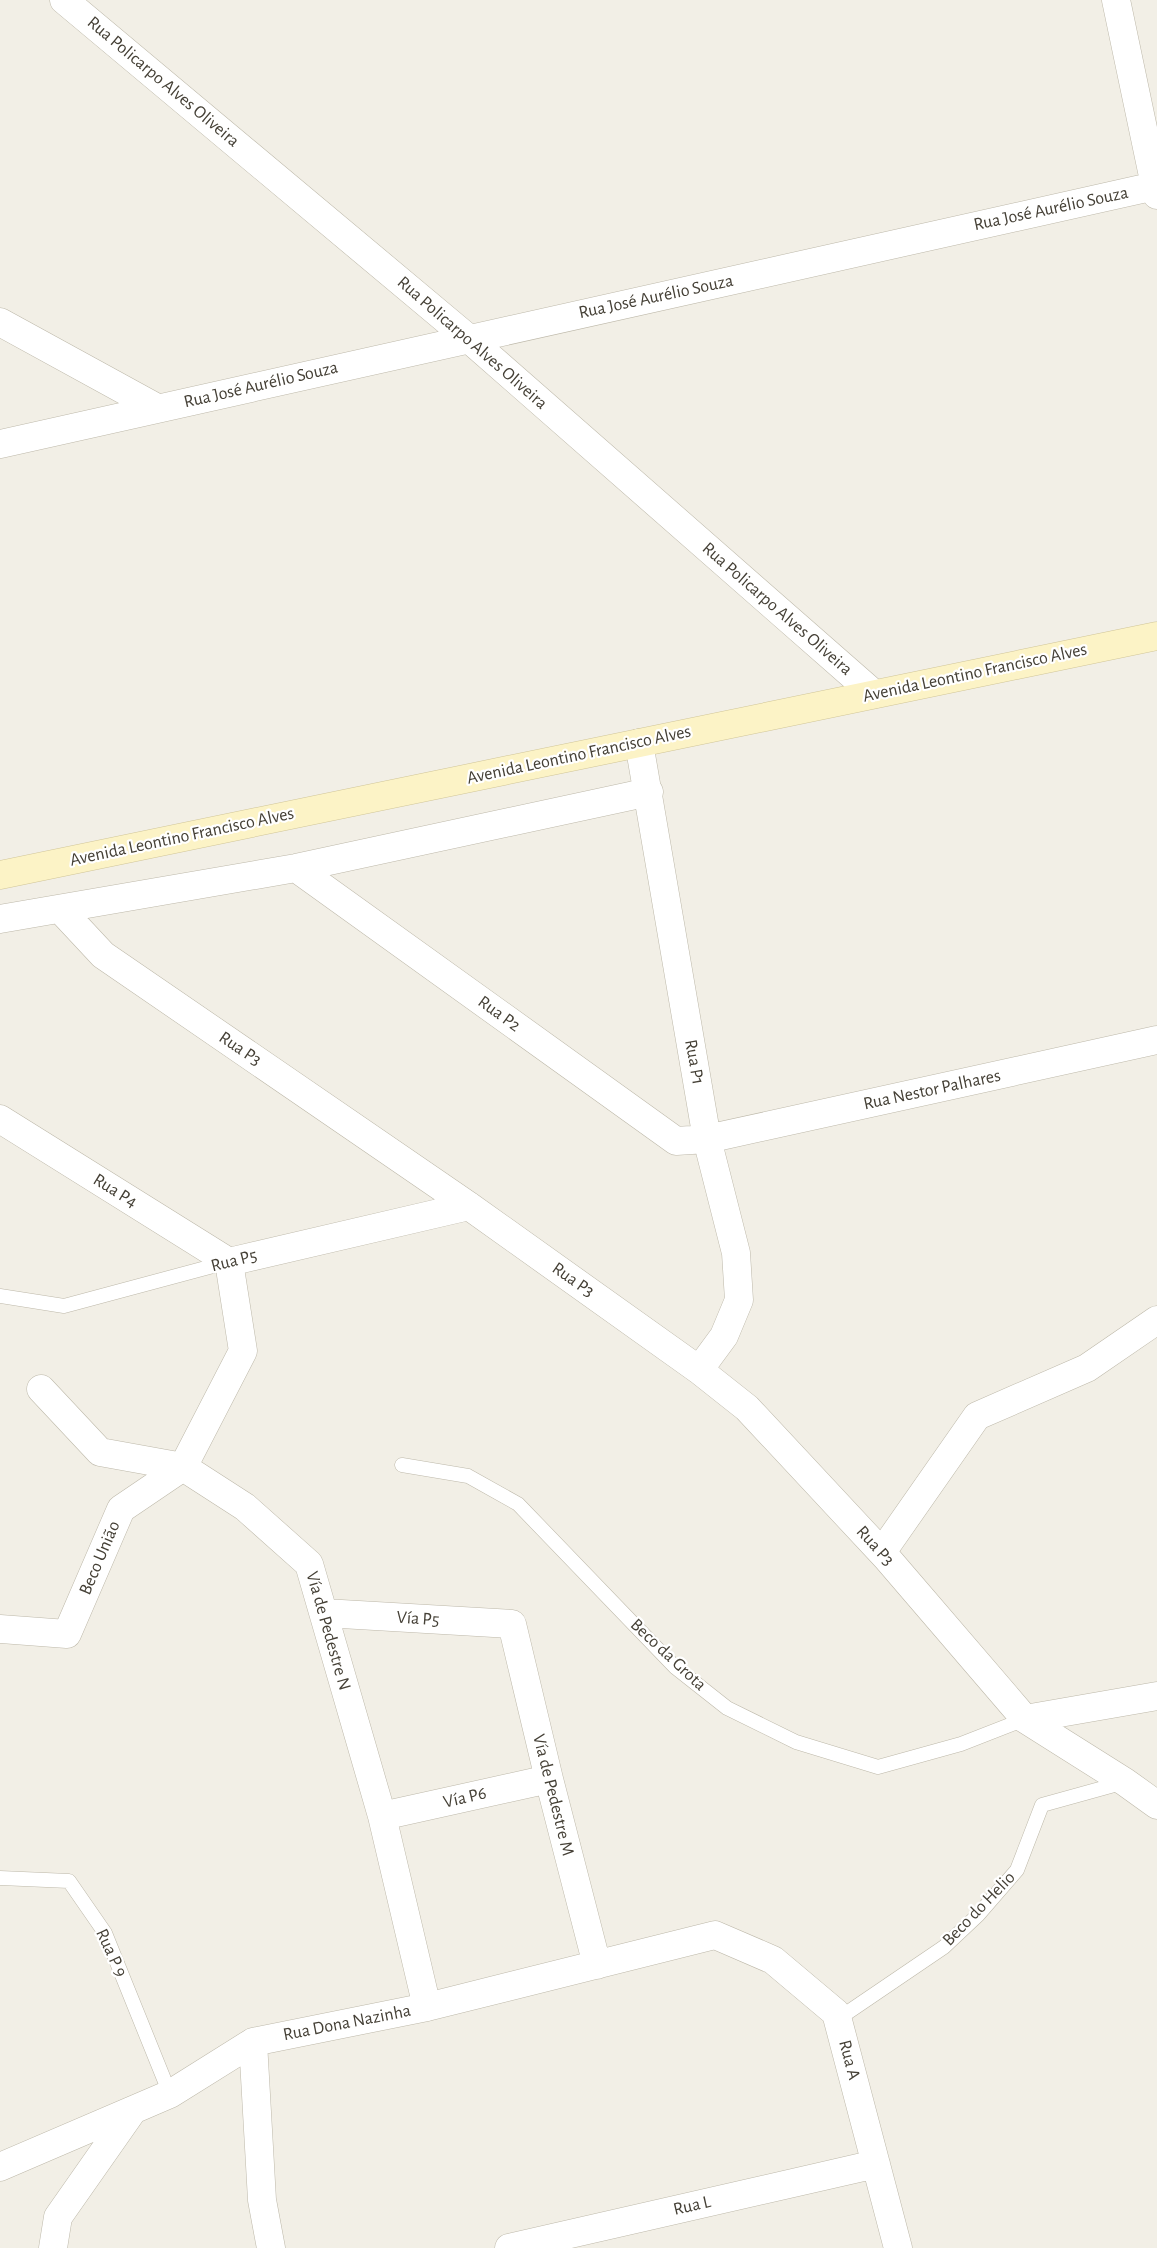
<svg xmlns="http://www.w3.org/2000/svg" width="1157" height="2248" font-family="'Alegreya Sans',sans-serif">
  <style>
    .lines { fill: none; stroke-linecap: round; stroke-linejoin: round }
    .lane-casing { stroke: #bdb8a9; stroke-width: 15 }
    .street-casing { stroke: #bdb8a9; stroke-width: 29 }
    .secondary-casing { stroke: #d0c598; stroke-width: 29 }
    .lane { stroke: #fff; stroke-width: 14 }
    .street { stroke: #fff; stroke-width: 28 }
    .secondary { stroke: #fcf3c6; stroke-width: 28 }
    .labels { text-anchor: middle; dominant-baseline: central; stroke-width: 4.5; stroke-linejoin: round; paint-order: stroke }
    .street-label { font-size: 18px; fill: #454036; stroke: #fff }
  </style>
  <rect width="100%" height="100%" fill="#f2efe6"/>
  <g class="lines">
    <defs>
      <path id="lane" d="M0,1296L64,1306L228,1262
        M402,1465L468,1476L518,1504L675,1667L727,1708L796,1742L878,1767L961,1744L1025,1719
        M0,1878L69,1881L105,1933L170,2094
        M838,2019L944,1947L978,1915L1017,1870L1042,1805L1125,1782"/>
      <path id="street" d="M64,0L468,338L874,694
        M1116,0L1157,195
        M0,322L157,408
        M0,444L1155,186
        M639,743L707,1139L736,1253L739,1300L724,1336L699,1370
        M296,868L676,1141L707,1139L1157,1040
        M61,910L103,955L469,1206L699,1370L747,1408L886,1557L1025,1719L1125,1782L1157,1805
        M0,919L296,868L649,792
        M0,1119L229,1262
        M229,1262L243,1351L183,1467L245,1507L309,1564L382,1816L427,2007
        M229,1262L469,1206
        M882,1552L977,1416L1087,1368L1157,1320
        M324,1613L512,1624L549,1779L597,1965
        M0,1629L67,1634L121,1509L183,1467L100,1452L41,1389
        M1025,1719L1157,1696
        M382,1816L549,1779
        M253,2042L262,2200L271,2248
        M0,2167L170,2094L253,2042L427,2007L715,1935L773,1960L836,2013L898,2248
        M53,2248L58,2217L133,2110
        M509,2248L876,2164"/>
      <path id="secondary" d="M0,875L1157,636"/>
    </defs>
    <use href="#lane" class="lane-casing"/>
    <use href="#street" class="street-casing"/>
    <use href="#secondary" class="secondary-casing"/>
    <use href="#lane" class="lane"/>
    <use href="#street" class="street"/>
    <use href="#secondary" class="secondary"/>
  </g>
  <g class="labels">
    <g class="street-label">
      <text transform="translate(163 82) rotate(40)">Rua Policarpo Alves Oliveira</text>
      <text transform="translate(1051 209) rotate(-12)">Rua José Aurélio Souza</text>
      <text transform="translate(656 297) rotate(-12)">Rua José Aurélio Souza</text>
      <text transform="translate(472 343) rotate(41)">Rua Policarpo Alves Oliveira</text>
      <text transform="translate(261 385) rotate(-13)">Rua José Aurélio Souza</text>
      <text transform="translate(777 609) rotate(41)">Rua Policarpo Alves Oliveira</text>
      <text transform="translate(975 673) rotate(-12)">Avenida Leontino Francisco Alves</text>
      <text transform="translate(579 755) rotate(-12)">Avenida Leontino Francisco Alves</text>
      <text transform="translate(182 837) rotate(-12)">Avenida Leontino Francisco Alves</text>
      <text transform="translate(499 1014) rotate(36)">Rua P2</text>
      <text transform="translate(240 1049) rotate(34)">Rua P3</text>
      <text transform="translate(694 1062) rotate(80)">Rua P1</text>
      <text transform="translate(932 1090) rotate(-12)">Rua Nestor Palhares</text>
      <text transform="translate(115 1191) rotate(32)">Rua P4</text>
      <text transform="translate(234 1261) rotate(-14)">Rua P5</text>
      <text transform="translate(573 1280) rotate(35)">Rua P3</text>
      <text transform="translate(875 1546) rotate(48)">Rua P3</text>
      <text transform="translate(100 1558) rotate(-67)">Beco União</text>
      <text transform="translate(418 1619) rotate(4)">Vía P5</text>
      <text transform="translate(328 1631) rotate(74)">Vía de Pedestre N</text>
      <text transform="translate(668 1655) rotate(43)">Beco da Grota</text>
      <text transform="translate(553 1795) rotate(76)">Vía de Pedestre M</text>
      <text transform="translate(465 1798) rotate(-13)">Vía P6</text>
      <text transform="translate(979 1909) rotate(-46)">Beco do Helio</text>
      <text transform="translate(111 1953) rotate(65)">Rua P 9</text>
      <text transform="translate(347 2023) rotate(-11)">Rua Dona Nazinha</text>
      <text transform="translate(849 2060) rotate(75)">Rua A</text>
      <text transform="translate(692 2206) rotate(-13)">Rua L</text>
    </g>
  </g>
</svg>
